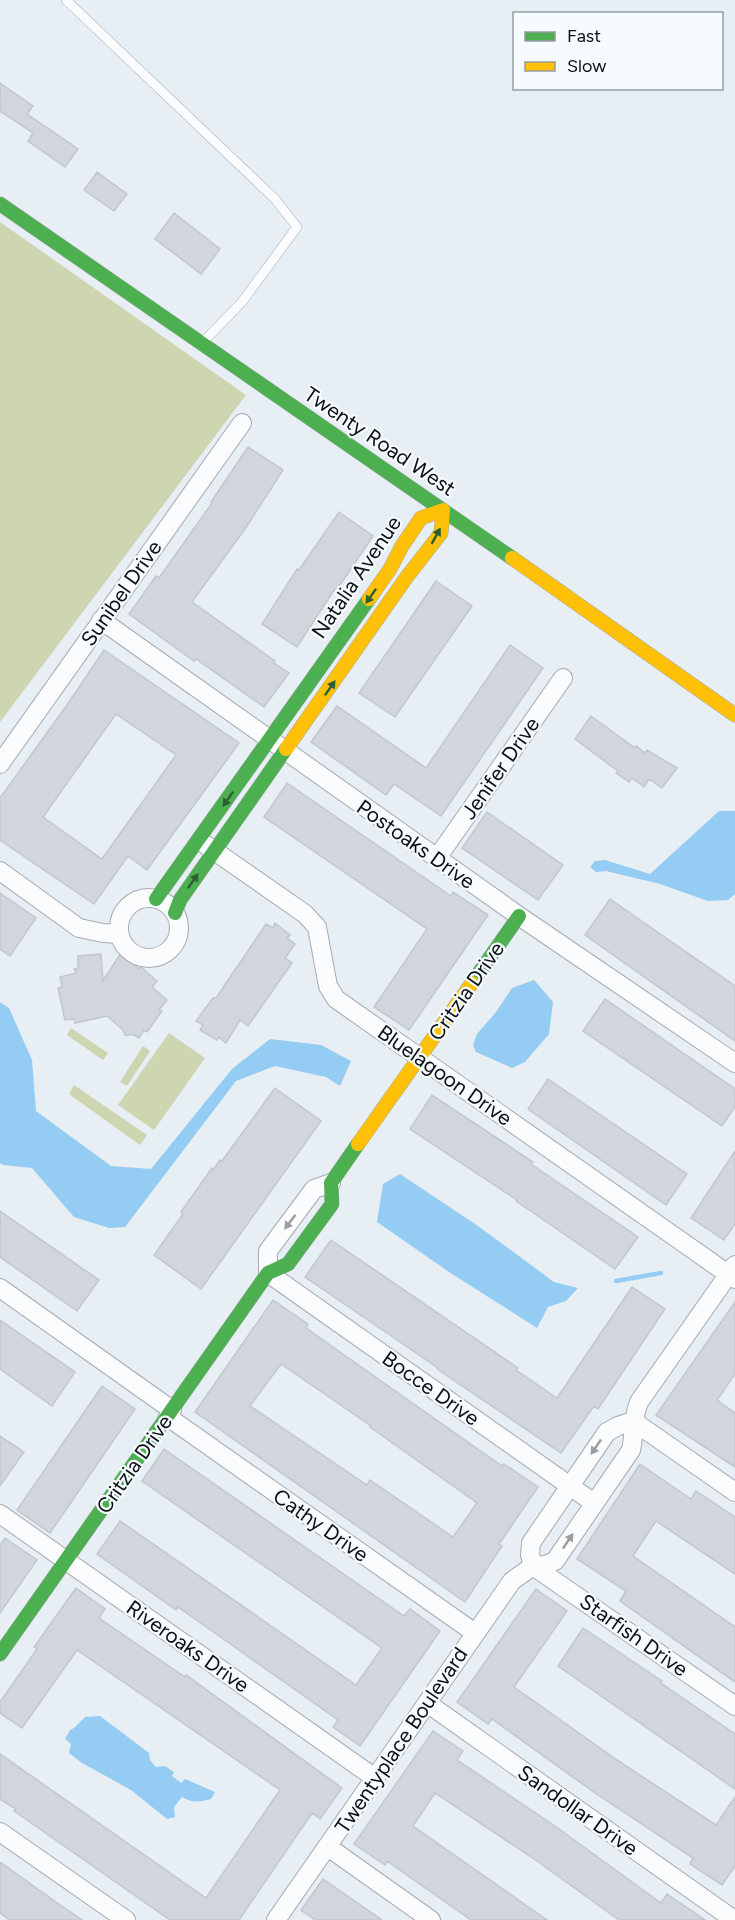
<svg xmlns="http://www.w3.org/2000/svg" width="735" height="1920" font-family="Figtree,sans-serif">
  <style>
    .green { fill: #cdd5b1 }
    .water { fill: #95ccf3 }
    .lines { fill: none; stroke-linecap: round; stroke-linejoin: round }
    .stream { stroke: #95ccf3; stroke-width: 4.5 }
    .building { fill: #d0d6db; stroke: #c2c7cb; stroke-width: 1.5; fill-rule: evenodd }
    .lane-casing { stroke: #a6abb0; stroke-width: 10 }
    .street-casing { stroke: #a6abb0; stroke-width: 20 }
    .fast-casing { stroke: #a6abb0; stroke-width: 15 }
    .slow-casing { stroke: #a6abb0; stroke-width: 15 }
    .lane { stroke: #fbfcfd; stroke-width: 9 }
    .street { stroke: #fbfcfd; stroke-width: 18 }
    .fast { stroke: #4caf50; stroke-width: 14 }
    .slow { stroke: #ffc107; stroke-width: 14 }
    .oneway { fill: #2c6032 }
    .oneway2 { fill: #9b9e9f }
    .labels { text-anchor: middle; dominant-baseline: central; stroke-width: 4.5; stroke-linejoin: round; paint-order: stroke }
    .street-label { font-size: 21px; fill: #0c1013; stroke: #f6fbff }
  </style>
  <rect width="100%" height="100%" fill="#e7eef4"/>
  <path class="green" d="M0,222L246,395L0,722Z
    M71,1028L108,1053L103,1060L67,1035Z
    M169,1033L205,1058L154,1130L118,1105Z
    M143,1046L150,1051L127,1086L120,1082Z
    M74,1085L147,1135L140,1145L69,1094Z"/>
  <path class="water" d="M719,811H735V894L728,900L708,901L660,884L606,871L596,872L590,867L595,861L605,860L650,874Z
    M534,980L553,1002L549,1034L525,1062L512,1068L476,1052L473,1045L477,1034L496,1012L512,988Z
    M0,1002L9,1008L32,1060L36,1111L111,1166L151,1169L232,1069L270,1039L321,1045L351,1061L340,1086L326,1077L275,1066L236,1081L125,1227L109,1228L74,1217L32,1168L3,1165L0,1163Z
    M400,1174L478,1226L554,1282L578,1288L566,1301L548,1307L537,1328L452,1274L377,1222L383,1184Z
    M100,1716L149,1753L150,1760L156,1767L165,1766L174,1772L172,1776L181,1783L185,1779L215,1792L211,1799C200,1802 192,1803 182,1797L174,1807L175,1817L167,1819L131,1790L82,1763L69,1753L71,1744L65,1739L70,1730L74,1728L85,1717Z"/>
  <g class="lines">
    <path class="stream" d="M616,1281L661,1273"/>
  </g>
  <path class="building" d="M0,83L33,106L27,114L78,149L65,167L28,141L33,133L0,111Z
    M97,172L127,194L114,211L84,190Z
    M174,213L220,249L201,274L155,239Z
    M248,447L283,470L247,526L192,602L275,661L274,663L289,673L264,707L196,659L194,661L129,614L156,576L159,578L212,503L211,502Z
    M339,512L373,536L336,591L334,590L297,647L262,624L297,569L299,570Z
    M436,581L472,606L395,717L359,693Z
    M510,645L543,668L441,816L394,784L386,795L311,742L337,706L426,768Z
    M104,650L239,743L147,870L128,856L94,904L0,840V798L67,705ZM116,714L176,755L102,859L43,817Z
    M591,716L635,748L636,746L645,753L647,750L677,768L662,788L649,779L644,787L632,778L629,782L616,773L618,771L575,739Z
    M287,783L451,896L453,892L488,915L409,1030L374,1007L427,929L264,817Z
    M487,812L563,865L538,900L462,848Z
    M0,893L36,918L10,956L0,949Z
    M610,899L735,986V1041L585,935Z
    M275,923L290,935L287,938L295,944L285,958L292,963L248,1026L240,1020L226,1043L219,1037L217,1040L200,1030L203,1025L196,1021L213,998H216L266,924L273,928Z
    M121,953L139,969L141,967L157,981L152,987L167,1000L159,1010L162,1011L147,1032L144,1030L139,1038L134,1035H125L123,1030L107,1016L75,1023L74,1019L65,1020L58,988L62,987L60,977L76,973L74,969L78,968V956L101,954L103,981Z
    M605,999L735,1089V1107L722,1126L583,1031Z
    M548,1079L687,1174L666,1205L528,1109Z
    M275,1088L321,1121L201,1289L154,1255L183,1214L181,1212L212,1168L213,1170L220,1160L222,1161Z
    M432,1095L533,1162L531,1164L638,1237L615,1269L516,1201L517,1200L410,1129Z
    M735,1151V1224L724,1240L691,1218Z
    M0,1211L99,1280L77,1311L0,1257Z
    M331,1240L518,1368L516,1370L557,1398L632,1287L665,1309L598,1409L594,1406L561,1453L437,1369L438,1368L305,1277Z
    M273,1300L308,1324L306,1328L502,1466L504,1464L538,1487L499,1544L502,1546L465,1602L195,1412ZM281,1364L371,1426L370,1427L477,1503L453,1537L370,1480L367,1485L250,1406Z
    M735,1302V1374L717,1400L735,1413V1467L656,1415Z
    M0,1320L75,1372L52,1406L0,1369Z
    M102,1386L135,1409L50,1533L17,1510Z
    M0,1436L24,1452L0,1486Z
    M164,1449L404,1616L410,1609L440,1631L360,1746L333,1727L338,1720L178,1607L176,1610L97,1554L120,1521L356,1685L382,1648L142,1481Z
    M640,1464L691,1499L696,1491L735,1517V1574L656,1521L633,1556L735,1627V1682L620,1601L626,1591L577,1559Z
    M5,1538L37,1560L0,1613V1545Z
    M76,1588L105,1609L99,1618L185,1677L186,1675L342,1788L320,1819L312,1813L239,1920H170L14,1811L16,1809L0,1799V1754L206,1898L280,1790L77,1650L22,1728L0,1713V1702L37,1649L34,1647Z
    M536,1589L567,1611L514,1687L617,1760L716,1825L735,1797V1866L722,1885L690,1864L693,1858L595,1793L492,1719L488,1724L457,1702Z
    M583,1628L662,1681L661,1683L735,1734V1789L558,1666Z
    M433,1731L463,1751L457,1760L555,1826L661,1903L667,1894L705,1920H619L537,1861L435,1793L413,1826L547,1920H471L387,1861L385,1865L354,1844Z
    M0,1862L56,1902L82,1920H10L0,1913Z
    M323,1879L382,1920H315L301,1910Z"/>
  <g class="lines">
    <defs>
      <path id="lane" d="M66,0L275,199L297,227L242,302L202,343"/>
      <path id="street" d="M101,620L519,916L735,1063
        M0,764L242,423
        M206,845L305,914L317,927L328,986L336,999L735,1279
        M437,858L563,678
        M0,871L79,928L103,933L119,934
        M119 928a30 30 0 1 1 60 0a30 30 0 1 1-60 0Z
        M331,1183L314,1189L268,1251V1273L594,1503
        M0,1288L172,1410
        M168,1417L475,1633
        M633,1421L735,1492
        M0,1514L375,1778
        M533,1566L735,1706
        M533,1566L530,1555L531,1543L607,1432L618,1426L633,1421
        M427,1703L730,1917
        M0,1832L126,1920
        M328,1847L431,1920
        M276,1920L512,1581L533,1566L545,1565L555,1561L631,1450C635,1433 632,1418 639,1402L735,1265"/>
      <path id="fast" d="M0,204L512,558
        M156,899L369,599
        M175,913L180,900L286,749
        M472,983L519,916
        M0,1654L268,1273L288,1264L332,1204L331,1183L358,1144"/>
      <path id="slow" d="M512,558L735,715
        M286,749L406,578L441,533L443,510L421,518L402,546L390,569L369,599
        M358,1144L472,983"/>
    </defs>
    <use href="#lane" class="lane-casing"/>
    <use href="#street" class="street-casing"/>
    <use href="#fast" class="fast-casing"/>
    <use href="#slow" class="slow-casing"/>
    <use href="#lane" class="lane"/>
    <use href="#street" class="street"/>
    <use href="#fast" class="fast"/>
    <use href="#slow" class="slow"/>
  </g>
  <defs><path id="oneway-solid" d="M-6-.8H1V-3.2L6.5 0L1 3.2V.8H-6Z" transform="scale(1.5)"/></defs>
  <g class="oneway">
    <use href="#oneway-solid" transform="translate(436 536) rotate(-61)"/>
    <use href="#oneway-solid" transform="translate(371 596) rotate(125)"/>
    <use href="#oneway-solid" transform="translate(330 688) rotate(-55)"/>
    <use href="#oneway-solid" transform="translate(228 799) rotate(125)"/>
    <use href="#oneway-solid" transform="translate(193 881) rotate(-55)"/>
  </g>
  <g class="oneway2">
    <use href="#oneway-solid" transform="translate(290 1222) rotate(127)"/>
    <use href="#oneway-solid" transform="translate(596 1447) rotate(124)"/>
    <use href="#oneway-solid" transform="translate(568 1541) rotate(-56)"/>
  </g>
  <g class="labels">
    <g class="street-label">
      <text transform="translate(380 441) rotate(34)">Twenty Road West</text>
      <text transform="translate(356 577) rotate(-56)">Natalia Avenue</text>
      <text transform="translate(121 593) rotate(-55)">Sunibel Drive</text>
      <text transform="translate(500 768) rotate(-55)">Jenifer Drive</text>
      <text transform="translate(416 844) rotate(35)">Postoaks Drive</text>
      <text transform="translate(466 991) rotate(-55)">Critzia Drive</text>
      <text transform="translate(445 1075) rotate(35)">Bluelagoon Drive</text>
      <text transform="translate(431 1388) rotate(35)">Bocce Drive</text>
      <text transform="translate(134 1464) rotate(-55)">Critzia Drive</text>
      <text transform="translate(321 1525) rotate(35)">Cathy Drive</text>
      <text transform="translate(634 1635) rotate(35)">Starfish Drive</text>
      <text transform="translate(188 1646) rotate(35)">Riveroaks Drive</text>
      <text transform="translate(401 1740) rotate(-56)">Twentyplace Boulevard</text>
      <text transform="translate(578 1810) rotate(35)">Sandollar Drive</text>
    </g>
  </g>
  <rect x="513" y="12" width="210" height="78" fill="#f6fbff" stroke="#989da1" stroke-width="1.5"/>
  <rect x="525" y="32" width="30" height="9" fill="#4caf50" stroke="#989da1" stroke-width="1.5"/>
  <text x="567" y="42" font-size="18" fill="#0c1013">Fast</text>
  <rect x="525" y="62" width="30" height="9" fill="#ffc107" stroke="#989da1" stroke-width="1.5"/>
  <text x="567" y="72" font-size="18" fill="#0c1013">Slow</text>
</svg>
